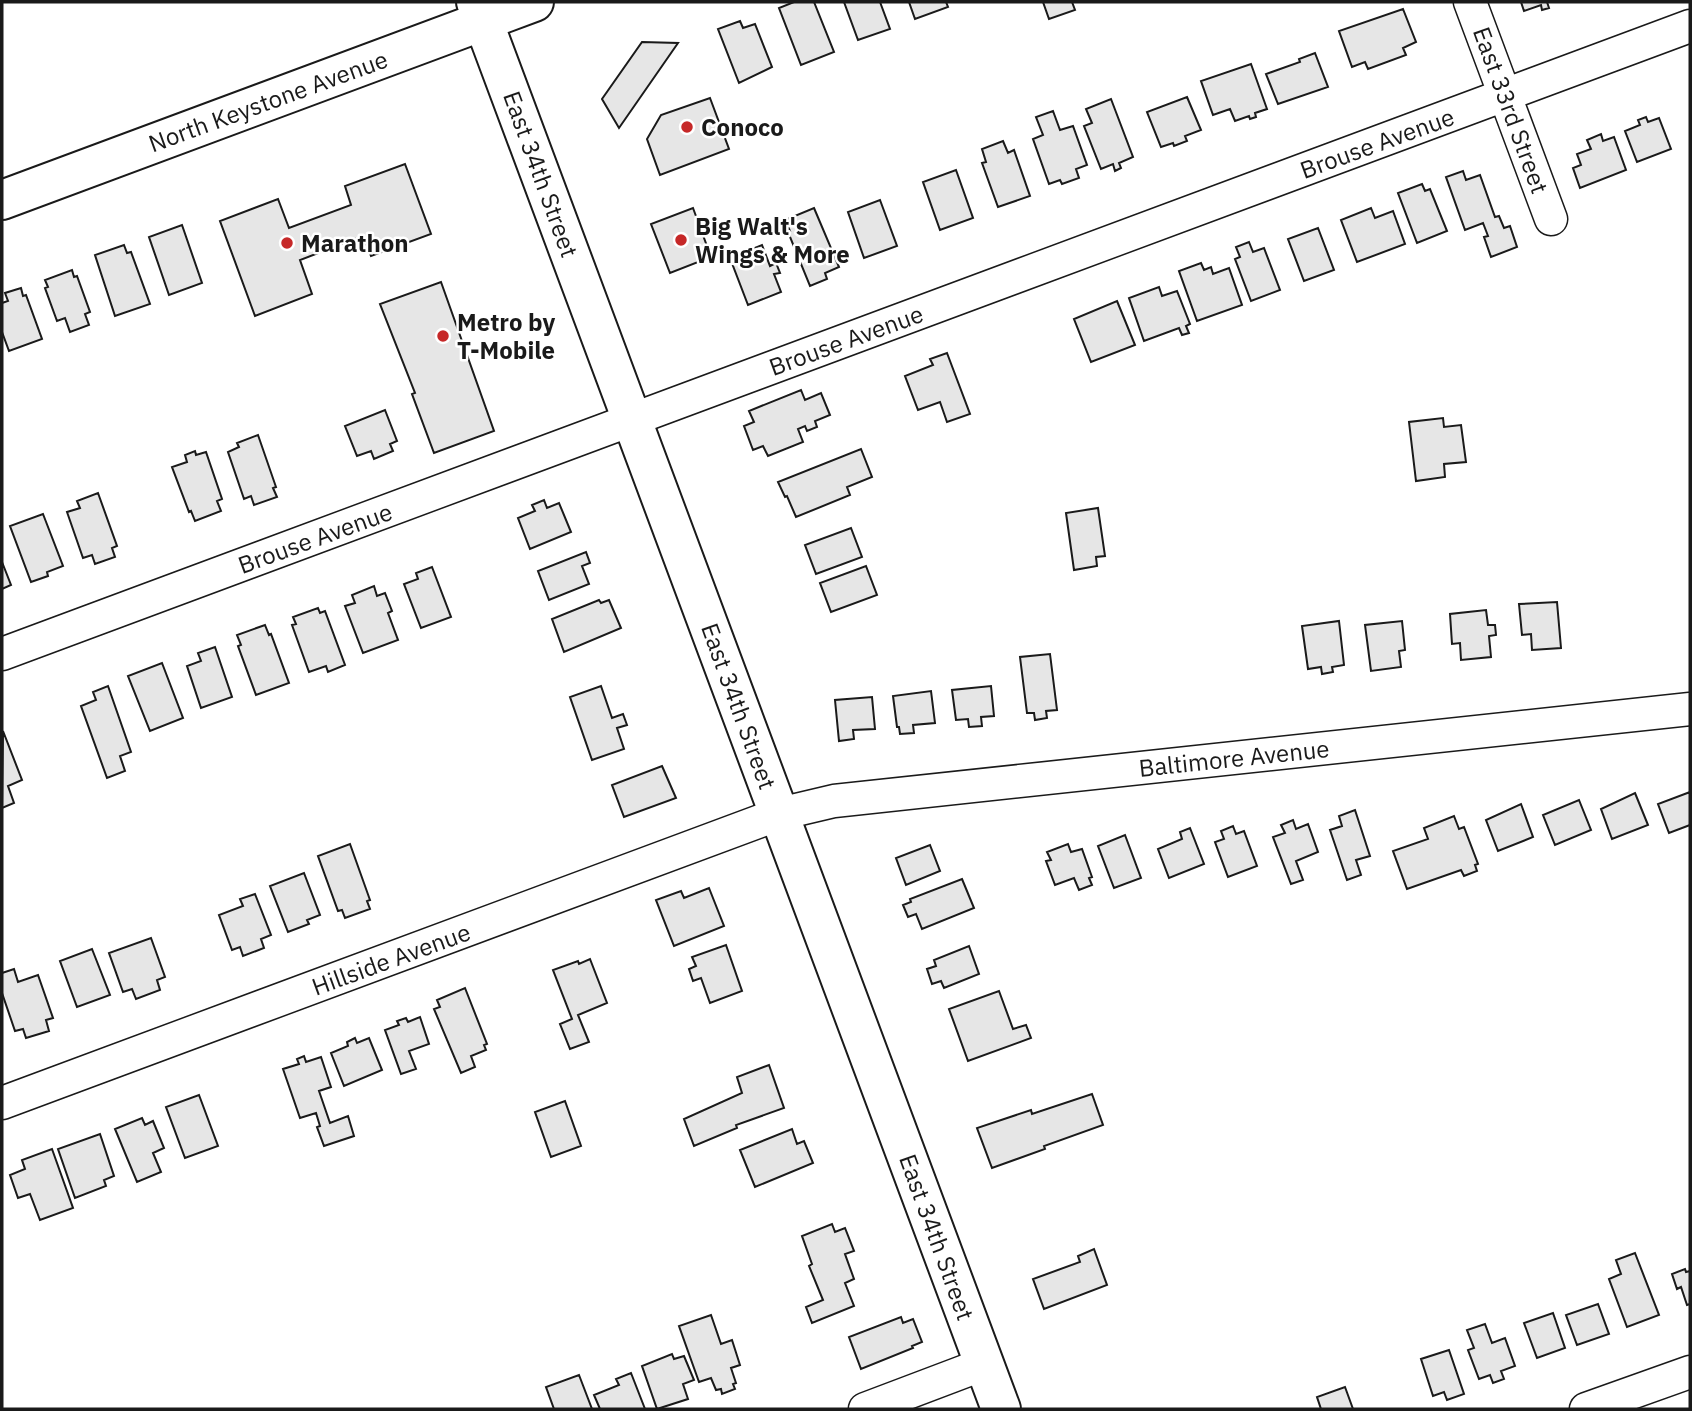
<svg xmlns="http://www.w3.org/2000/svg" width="1692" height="1411" font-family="'IBM Plex Sans',sans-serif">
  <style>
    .building { fill: #e6e6e6; stroke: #1a1a1a; stroke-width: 2 }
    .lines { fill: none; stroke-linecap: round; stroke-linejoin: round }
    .minor-casing { stroke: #1a1a1a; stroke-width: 35 }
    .major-casing { stroke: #1a1a1a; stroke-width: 42 }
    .minor { stroke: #fff; stroke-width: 32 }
    .major { stroke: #fff; stroke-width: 38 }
    .poi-dot { fill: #c62828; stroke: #fff; stroke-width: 2.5 }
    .labels { text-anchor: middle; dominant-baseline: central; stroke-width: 5; stroke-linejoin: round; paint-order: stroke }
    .street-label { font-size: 24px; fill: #1a1a1a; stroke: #fff }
    .poi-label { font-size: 24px; font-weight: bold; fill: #1a1a1a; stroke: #fff; text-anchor: start }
  </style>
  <rect width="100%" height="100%" fill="#fff"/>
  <path class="building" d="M794,2H814L834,52L801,65L779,8Z
    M844,2H880L890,29L858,40Z
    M909,2H946L948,7L915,19Z
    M1043,2H1072L1075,10L1049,19Z
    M1521,2H1547L1549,8L1542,10L1541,5L1524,11Z
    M1403,9L1416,42L1403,48L1406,55L1368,69L1365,62L1352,67L1339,31Z
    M740,21L743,28L755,24L772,67L739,83L718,29Z
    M642,42L678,43L619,128L602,99Z
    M1315,53L1328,87L1278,104L1266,74L1300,62L1299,59Z
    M1251,64L1267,109L1255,113L1256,117L1250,119L1249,116L1235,121L1230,109L1213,115L1201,81Z
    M1187,97L1201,130L1185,136L1187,141L1174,146L1173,143L1161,147L1147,112Z
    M710,98L729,149L660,175L647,139L661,115Z
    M1111,99L1133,157L1119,163L1121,168L1115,171L1113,164L1101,169L1084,126L1092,123L1086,109Z
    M1053,111L1060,130L1073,126L1087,165L1076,169L1079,178L1062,184L1060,180L1049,184L1033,139L1043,135L1036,117Z
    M1646,117L1648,122L1659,118L1671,149L1637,162L1625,131L1640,125L1638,120Z
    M1601,134L1603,141L1614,137L1626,170L1580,188L1573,168L1581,165L1577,154L1591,149L1587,140Z
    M1003,141L1008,153L1014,150L1030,196L998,207L982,163L986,162L982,149Z
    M405,164L431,234L371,256L363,236L300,260L312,294L255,316L220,221L278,199L289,228L351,205L345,186Z
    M956,170L973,218L940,230L923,182Z
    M1463,171L1466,180L1480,175L1495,217L1499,216L1504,228L1510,226L1517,247L1491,257L1484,237L1488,236L1483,223L1465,230L1446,177Z
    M1422,184L1425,191L1430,189L1447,231L1417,243L1398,193Z
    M880,200L897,246L864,258L848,212Z
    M693,208L711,257L670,273L651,224Z
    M814,208L839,267L825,273L827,279L810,286L788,232L790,231L785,220Z
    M1371,208L1375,218L1393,211L1405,244L1357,262L1341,220Z
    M182,225L202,283L169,295L149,237Z
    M1318,228L1334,270L1304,281L1288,239Z
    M1249,242L1253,252L1264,248L1280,290L1251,301L1235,259L1240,257L1236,247Z
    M124,245L127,253L131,252L150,304L115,316L95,255Z
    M762,245L770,266L776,263L780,273L774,274L781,292L748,305L730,258Z
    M1201,263L1204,270L1211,267L1213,274L1229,268L1242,305L1197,321L1179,271Z
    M72,270L74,277L77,276L90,312L85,314L89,325L70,332L65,318L57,321L45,288L48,287L45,280Z
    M441,282L494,431L434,453L412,394L415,393L380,304Z
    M1159,287L1162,296L1177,291L1190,324L1186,326L1189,333L1182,335L1179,328L1144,341L1129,298Z
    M21,288L23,296L26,295L42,339L9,351L2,332V303L8,301L5,293Z
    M1117,301L1135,345L1091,362L1074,319Z
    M947,353L970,414L947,422L940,402L918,410L905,376L933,365L930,359Z
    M801,390L805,400L821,393L830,415L815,421L817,427L807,431L805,426L798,429L803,442L768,456L763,446L753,450L744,426L754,422L749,411Z
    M385,410L397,441L390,444L393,451L374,459L371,451L357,456L345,426Z
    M1443,418L1444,427L1461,425L1466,462L1444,464L1445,477L1416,481L1409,422Z
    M258,435L276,487L273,488L277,497L254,505L251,496L244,499L228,452L239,447L237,443Z
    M861,449L872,477L847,487L850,495L796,517L787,496L785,497L778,482Z
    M195,451L196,455L206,452L222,499L217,501L221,511L195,521L191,511L189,512L172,467L187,462L185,455Z
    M98,493L117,546L112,548L115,557L95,564L92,555L83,558L67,512L80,508L77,501Z
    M544,500L547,508L559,503L571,532L530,549L518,518L535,511L532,505Z
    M1098,508L1105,556L1096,557L1097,566L1074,570L1066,513Z
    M43,514L63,566L47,572L48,576L31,582L10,526Z
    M851,528L862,557L816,574L805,545Z
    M586,552L590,563L582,566L589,584L549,600L538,571Z
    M2,562L11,585L2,589Z
    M866,566L877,595L831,612L820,583Z
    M432,567L451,617L421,628L404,584L418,579L416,573Z
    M374,586L377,596L385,593L392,611L388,613L398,640L363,653L345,606L355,603L352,595Z
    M599,600L601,603L609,600L621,628L564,652L552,619Z
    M1557,602L1561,648L1532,650L1531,634L1522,635L1519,604Z
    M318,608L320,613L325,611L345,665L328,672L326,666L309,672L292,625L296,624L293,617Z
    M1486,610L1488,625H1495L1496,635L1489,636L1491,657L1461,660L1460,643L1452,644L1450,614Z
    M1339,621L1344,665L1332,667L1333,672L1322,674L1321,667L1308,669L1302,626Z
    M1402,621L1405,650L1399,651L1401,667L1371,671L1365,625Z
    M265,625L269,635L271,634L289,683L256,695L238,646L241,645L237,635Z
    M215,647L232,697L201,708L187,666L201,661L198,653Z
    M1050,654L1057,710L1046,711L1047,718L1035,720L1034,713H1027L1020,657Z
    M162,663L183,718L150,731L128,676Z
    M108,686L131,752L120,756L125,771L107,778L81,706L96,700L93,692Z
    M601,686L612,718L623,714L627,725L617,728L624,749L592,760L570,697Z
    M991,686L994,716L981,717L982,726L969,727L968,719L956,720L952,690Z
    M931,691L935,723L913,725L914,733L900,734L899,727H897L893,696Z
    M872,697L875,729L853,730L854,739L839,741L835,700Z
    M3,731L22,780L8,786L14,803L2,808Z
    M662,766L676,798L624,817L612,785Z
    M1690,792V825L1669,833L1658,804Z
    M1635,793L1648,825L1612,839L1601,809Z
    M1579,800L1591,830L1555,845L1543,815Z
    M1521,804L1533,837L1498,851L1486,820Z
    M1355,810L1370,856L1356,860L1361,875L1347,880L1330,830L1342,826L1339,816Z
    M1454,816L1459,829L1464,827L1478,864L1475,865L1477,871L1464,876L1461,870L1407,889L1393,851L1428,839L1424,828Z
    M1293,820L1296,829L1308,824L1318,852L1296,861L1303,880L1291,884L1273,837L1285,833L1281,825Z
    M1233,826L1236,834L1244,831L1257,866L1228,877L1215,842L1224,839L1221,831Z
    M1190,828L1204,864L1169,878L1158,849L1182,839L1180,832Z
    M1125,835L1141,878L1114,888L1098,846Z
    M350,844L370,900L367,901L370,909L345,918L342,910L338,911L318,856Z
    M1068,844L1071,852L1082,849L1092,877L1089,878L1092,885L1079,890L1074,878L1055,885L1046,861L1051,860L1047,852Z
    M930,845L940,871L906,885L896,858Z
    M304,873L320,915L307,920L309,924L288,932L270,886Z
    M962,879L974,908L922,929L916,914L908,917L903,905L911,902L910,899Z
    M709,888L724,926L674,946L656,900L681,891L684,898Z
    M255,894L271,935L261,939L264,948L243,956L240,947L232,950L219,915L243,906L240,899Z
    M151,938L165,977L157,980L160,990L136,999L132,989L123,992L109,953Z
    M726,945L742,991L710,1003L701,978L693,981L689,969L696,966L692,957Z
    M969,946L979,974L944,988L941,981L932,984L927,969L936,966L934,960Z
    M92,949L110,995L77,1007L60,961Z
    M590,959L607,1003L578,1015L589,1042L570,1049L560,1024L572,1019L553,970L578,961L579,964Z
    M14,969L18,982L38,975L53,1018L46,1020L49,1031L26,1038L23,1029L15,1031L2,993V973Z
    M465,988L487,1044L484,1045L486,1050L471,1056L475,1067L461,1073L434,1009L440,1007L437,1000Z
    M999,991L1013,1029L1026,1025L1031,1038L968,1061L949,1009Z
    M420,1017L429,1044L409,1051L416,1069L401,1074L385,1030L399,1025L397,1021L406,1018L408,1022Z
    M355,1038L357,1043L369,1038L382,1070L344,1086L331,1053L348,1046L347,1042Z
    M304,1056L306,1062L321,1057L331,1087L319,1091L330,1123L348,1116L354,1136L324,1146L317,1127L320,1126L316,1113L300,1118L283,1069L299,1064L297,1059Z
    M769,1065L784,1108L736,1125L737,1128L694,1146L684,1119L742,1093L737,1077Z
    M1092,1094L1103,1125L1044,1146L1045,1149L992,1168L977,1128L1031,1110L1032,1114Z
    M199,1095L218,1146L185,1158L166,1107Z
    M565,1101L581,1146L551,1157L535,1112Z
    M142,1118L145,1125L153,1121L164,1148L153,1153L161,1172L137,1182L115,1129Z
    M792,1129L797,1144L804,1141L813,1163L755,1187L740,1150Z
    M100,1134L114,1176L104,1180L106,1186L75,1198L58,1149Z
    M52,1149L73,1208L40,1220L30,1194L18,1198L10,1175L25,1169L22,1160Z
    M832,1224L835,1232L845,1228L854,1251L845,1254L854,1279L845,1283L854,1306L812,1323L806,1307L823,1300L809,1266L812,1264L802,1236Z
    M1094,1249L1107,1285L1044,1309L1033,1279L1080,1262L1078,1256Z
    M1635,1253L1659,1315L1627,1327L1609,1279L1621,1274L1616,1260Z
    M1685,1269L1686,1272L1690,1271V1304L1687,1305L1681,1287L1677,1289L1672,1274Z
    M1598,1304L1609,1334L1577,1345L1566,1315Z
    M1553,1313L1565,1348L1537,1358L1524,1323Z
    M711,1315L721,1344L732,1340L740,1365L731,1368L736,1383L733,1384L735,1389L722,1394L721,1389L716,1390L711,1378L699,1382L679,1326Z
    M901,1317L903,1323L913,1319L922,1342L912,1346L913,1348L861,1369L849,1337Z
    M1485,1324L1492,1343L1505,1338L1515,1366L1501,1371L1504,1379L1493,1383L1490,1375L1479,1379L1468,1350L1474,1348L1467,1330Z
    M1449,1350L1464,1394L1447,1400L1444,1392L1433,1396L1421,1359Z
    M672,1354L674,1359L684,1356L694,1380L683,1384L688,1399L657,1409L642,1366Z
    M631,1373L645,1409H600L594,1395L619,1385L616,1379Z
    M579,1375L592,1409H554L546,1387Z
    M1345,1387L1353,1409H1321L1317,1397Z"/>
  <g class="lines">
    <defs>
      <path id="minor" d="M1470,2L1551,219
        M2,654L1690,26
        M2,1103L779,814L834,801L1690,709
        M865,1409L984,1364
        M1586,1409L1690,1372"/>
      <path id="major" d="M476,2L1001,1409
        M2,200L534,2"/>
    </defs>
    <use href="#minor" class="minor-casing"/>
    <use href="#major" class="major-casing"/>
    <use href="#minor" class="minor"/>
    <use href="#major" class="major"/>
  </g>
  <g class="poi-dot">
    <circle cx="687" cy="127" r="7"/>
    <circle cx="681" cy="240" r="7"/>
    <circle cx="287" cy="243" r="7"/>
    <circle cx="443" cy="336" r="7"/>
  </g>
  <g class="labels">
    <g class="street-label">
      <text transform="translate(268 101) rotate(-20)">North Keystone Avenue</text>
      <text transform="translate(1511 110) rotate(70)">East 33rd Street</text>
      <text transform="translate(1377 143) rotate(-20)">Brouse Avenue</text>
      <text transform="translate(541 174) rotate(70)">East 34th Street</text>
      <text transform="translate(846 340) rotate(-20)">Brouse Avenue</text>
      <text transform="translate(315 538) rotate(-20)">Brouse Avenue</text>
      <text transform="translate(739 706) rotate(70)">East 34th Street</text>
      <text transform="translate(1234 758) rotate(-6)">Baltimore Avenue</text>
      <text transform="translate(391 959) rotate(-20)">Hillside Avenue</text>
      <text transform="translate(937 1237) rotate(70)">East 34th Street</text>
    </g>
    <g class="poi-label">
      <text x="701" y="127">Conoco</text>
      <text x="695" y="226">Big Walt's<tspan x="695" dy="28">Wings &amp; More</tspan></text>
      <text x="301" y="243">Marathon</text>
      <text x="457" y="322">Metro by<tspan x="457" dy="28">T-Mobile</tspan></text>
    </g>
  </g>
  <rect width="1692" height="1411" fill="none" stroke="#1a1a1a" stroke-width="7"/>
</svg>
